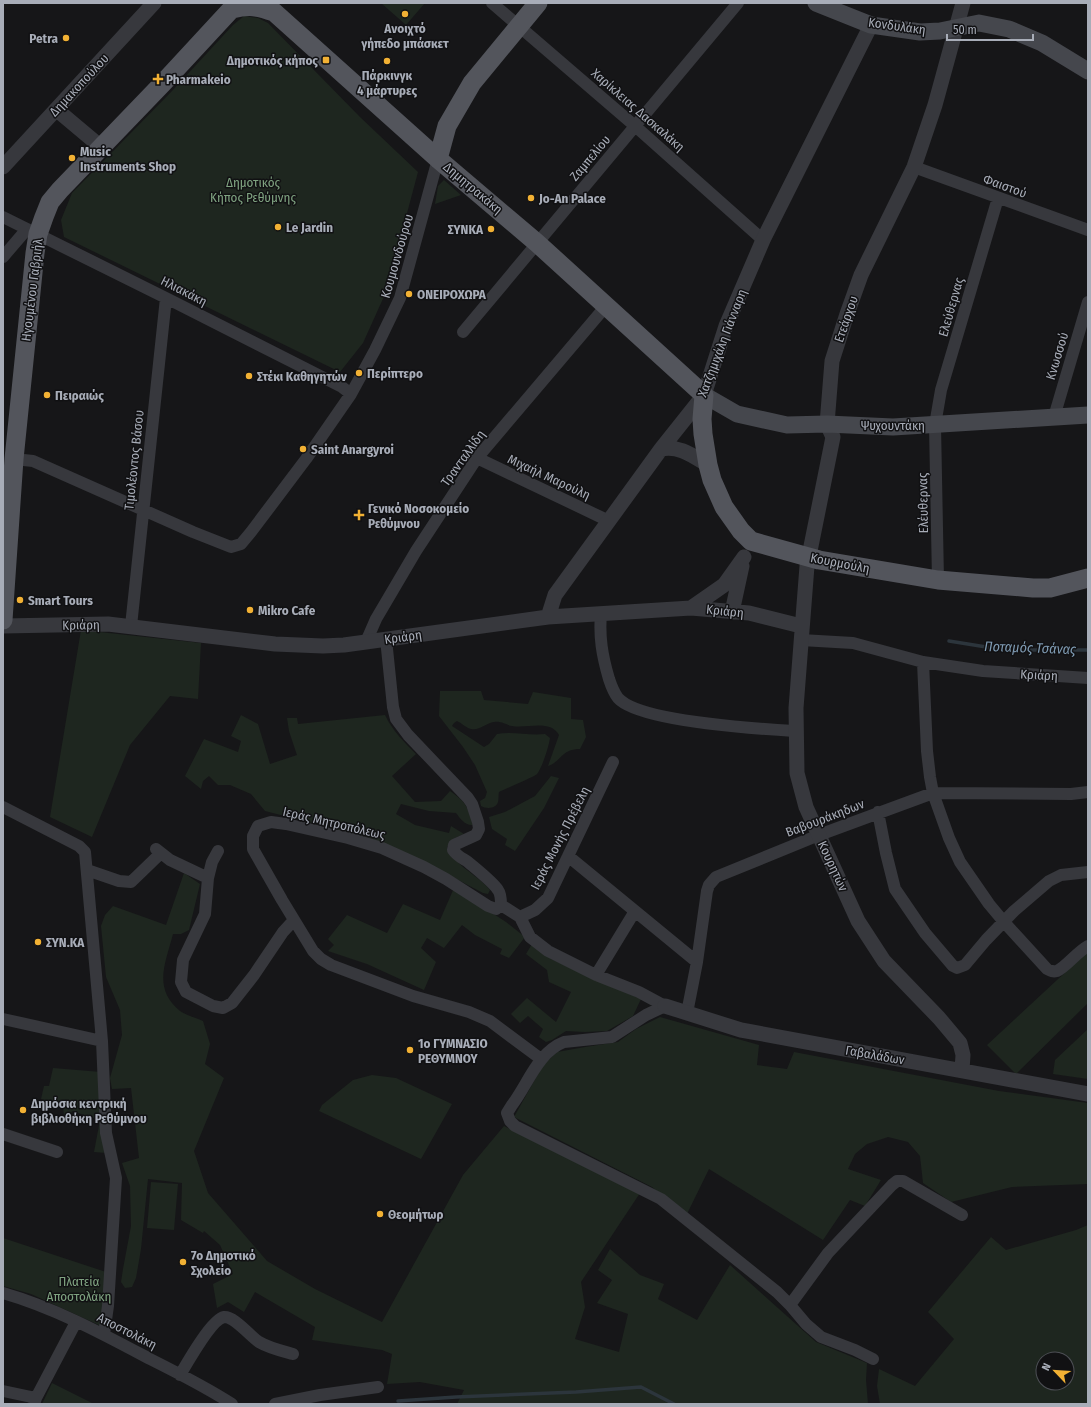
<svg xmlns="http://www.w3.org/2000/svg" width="1091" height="1407" font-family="'Fira Sans Condensed',sans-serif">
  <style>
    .green { fill: #1e261f; fill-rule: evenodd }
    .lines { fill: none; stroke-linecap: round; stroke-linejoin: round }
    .stream { stroke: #2c353c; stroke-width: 3.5 }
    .minor { stroke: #37383d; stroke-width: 12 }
    .tertiary { stroke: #37383d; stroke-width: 15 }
    .secondary { stroke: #45474d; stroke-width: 17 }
    .primary { stroke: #53555c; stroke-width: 19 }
    .poi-dot { fill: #f2b134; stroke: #111113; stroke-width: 1.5 }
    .labels { text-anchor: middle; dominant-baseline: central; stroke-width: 3; stroke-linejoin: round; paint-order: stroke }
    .street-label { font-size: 13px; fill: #a8adb8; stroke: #111113 }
    .poi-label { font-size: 13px; font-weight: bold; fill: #a8adb8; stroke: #111113; text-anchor: start }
    .park-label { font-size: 13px; fill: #7fa381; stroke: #111113 }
    .water-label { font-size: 14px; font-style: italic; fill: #7f9bb3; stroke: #111113 }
  </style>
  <rect width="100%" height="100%" fill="#161618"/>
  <path class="green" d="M381,3H425L406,25Z
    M244,16L258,18L268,23L360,117L418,172L386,292L363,343L340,372L64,237L61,220L72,193L172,91L233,25Z
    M444,180L461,195L435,204L438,186Z
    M81,630L201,643L198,699L170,696L130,745L92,837L50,817Z
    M440,691H481L484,700L528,704L533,692L571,698V719L583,720L586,737L580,749C561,749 561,762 548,766L559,735C550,719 527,729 512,726C506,725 502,721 494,722C486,723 479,731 471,729C466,728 462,723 457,721L454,723L452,726L484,747L489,744L497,734C513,731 529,736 545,734L550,738C549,746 542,768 537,774C534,777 505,789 499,792C498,795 499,799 498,802C496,809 486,809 481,806L480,801L485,798L487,792L475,765L463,747L439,716Z
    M241,715L258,724L270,764L297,755L289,731L287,718H297L298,724L385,715C392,730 404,742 416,754L392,776L415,802L441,801L450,791C466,802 468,807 473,825C465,826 460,818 456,813L429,811L401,804L396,814L415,825L449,833L451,826L464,834L455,838L447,847C456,867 477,874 490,890L488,894L483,893L420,860L367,837L265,811L251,794L230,785H218L209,776L203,781L201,789L185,776L204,739L238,752L241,741L231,736Z
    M551,776L559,778L544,808L515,851L505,845L507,839L492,829L489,817L505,812L535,796Z
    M184,873L200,884L189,930L181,934H173C166,962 152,988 180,1011C186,1015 196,1018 203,1021L210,1044L205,1064L224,1078L194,1151L208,1193L267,1261L315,1289L382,1322L463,1175L504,1126L640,1193L581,1282L585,1307L575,1339L619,1352L628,1314L597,1303L612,1280L598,1270L610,1249L640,1275L664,1284L658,1299L697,1320L730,1265L816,1342L867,1363L866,1380L868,1404H457L464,1390L420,1382L387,1384L392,1354L382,1350L312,1340L315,1327L255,1292L244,1312L228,1302L217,1308L213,1284L233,1274L220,1245L204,1231L203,1233L181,1220L182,1183L148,1179L141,1249L136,1278L132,1287L125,1288L121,1282L123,1269L131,1226L130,1186L122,1163L139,1158L131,1088L112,1089L110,1078L122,1035L120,1010L106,977L101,926L105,915L113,906L166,925Z
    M454,888L506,922L525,937L509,958L500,954L502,949L475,935L462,925L444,948L427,938L421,948L436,962L424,990L367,964L328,951L334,945L328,939L347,915L387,933L403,904L440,920Z
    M532,944L551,959L641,999L633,1016L607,1031L585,1032L566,1031L552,1040L546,1042L539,1037L543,1029L528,1016L520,1023L511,1014L527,998L556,1022L571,992L549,982L547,970L526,954Z
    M1088,953V1003L1016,1074L987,1045L1085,954Z
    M660,1017L759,1045L757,1065L787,1069L794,1052L999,1091L1088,1103V1184L1012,1187L951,1202L923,1183L920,1156L908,1142L888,1137L867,1144L855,1154L848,1169L881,1180L865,1206L850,1200L823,1240L709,1169L686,1216L652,1187L514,1117L543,1065L557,1052L585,1047L618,1042L636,1029Z
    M1088,1029V1079L1053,1074L1055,1060Z
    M53,1068L101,1072L107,1153L94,1152L100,1120L72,1111L70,1118L64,1117L63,1105L41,1099L44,1086H49Z
    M372,1075L396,1078L452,1104L421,1159L319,1111L322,1105L353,1080Z
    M151,1182L178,1184L174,1230L147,1228Z
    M1088,1225V1404H880L877,1386L879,1369L915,1386L954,1339L928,1312L991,1237L1006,1250L1076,1230ZM1043,1359H1067V1383H1043Z
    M3,1238L106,1272L101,1326L31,1294L3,1286Z
    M52,1383L94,1404H42Z"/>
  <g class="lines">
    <path class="stream" d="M949,641L1005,650H1088
      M398,1401L456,1397L576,1392L641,1387L674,1404"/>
    <path class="minor" d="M492,3L635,126L763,240
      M914,167L1088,230
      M3,217L166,298L342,387L351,394
      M3,257L27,229
      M463,332L738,3
      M1054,417L1088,302
      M477,458L609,521
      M14,459L33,461L193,532L231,547L241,544L251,532L306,459L351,394L375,350L400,298L438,159
      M938,580L935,425L941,390L998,198
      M601,613C599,637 602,655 609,679C611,685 614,693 618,698C639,722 761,729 795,731
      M131,626L166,298
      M386,639L393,707L396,719L408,735L468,798L472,804L478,822L479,829L476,835L454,845L453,850C457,856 462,858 468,862C475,868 493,882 498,890C501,894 501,901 501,905L496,909L488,906L446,879L424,867L382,848L348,838L286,824L271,822L258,826L253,836V849L282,900L313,951L321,959L331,965L413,996L469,1012L490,1021L541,1059
      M801,640L853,643L923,662L983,671L1088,678
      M366,642L376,619L416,551L477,458L606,306
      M923,662L927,751L930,777L933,793L949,838L960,862L989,904L1004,922L1047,969C1051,971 1053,972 1057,971C1066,967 1077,952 1088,946
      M3,807L79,846L85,852L102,1041L3,1019
      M878,812L886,853L895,889L925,933L953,966L957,968L965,965L986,940L1014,911L1049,881L1061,875L1088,872
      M156,849L170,860L208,878
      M218,851L212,862L208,878L205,914L183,960L181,982L186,992L213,1006L223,1008L232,1003L254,975L283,932L294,920
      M568,856L697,962
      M87,870L119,881L131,882L161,853
      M501,905L520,917L530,937L548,951L596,975L639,992L665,1006L646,1015L612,1037L564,1042C538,1052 528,1084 512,1105L507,1113L510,1121L515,1126L661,1199L777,1292L790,1305L806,1324L821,1337L855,1350L873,1359
      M520,917L535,910L548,898L613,762
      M596,975L635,911
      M687,1013L697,962L707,891L709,885L716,877L819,835L933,793L1071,794L1088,792
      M102,1041L106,1133L116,1178L108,1306L104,1334
      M3,1134L57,1152
      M3,1293C55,1308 103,1334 150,1359C178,1373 206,1387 232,1404
      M790,1305L828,1253L892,1185L897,1181H903L962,1215
      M180,1375C187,1363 212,1319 224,1317C234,1316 250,1336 259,1342C269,1348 282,1351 293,1354
      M3,1391L36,1398
      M34,1404L36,1398L76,1322
      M275,1404L320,1395L378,1387"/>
    <path class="tertiary" d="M57,110L101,147
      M3,167L154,3
      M661,449C679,445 693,456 708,465
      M691,608L724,585L744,557
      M732,612L742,566
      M548,617L555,595L661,449L704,395L726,326L763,240L871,25
      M3,626L108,624L275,644L323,646L344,645L548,617L691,608L749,613L801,626
      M665,1006L741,1030L1088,1094
      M962,1070L963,1055L960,1043L939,1018L884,961L858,921L806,807L797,773L796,708L807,566L833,437L827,424L832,361L847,314L861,275L914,167L935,105L963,3"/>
    <path class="secondary" d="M816,3L871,25L920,32L940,31L979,23L1009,29L1042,43L1088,71
      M704,395L737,414L787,425L827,424L893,427L1088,415"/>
    <path class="primary" d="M232,9C249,5 257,6 274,12L438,159L537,243L704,395L702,419L703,434L708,465L712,480L724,507L741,531L751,541L819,560L938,580L1033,588H1050L1088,578
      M438,159L447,126L472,83L538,3
      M3,620L14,459L35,253L38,234L44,217L50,202L60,190L163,83L237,3"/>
  </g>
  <g class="poi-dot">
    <circle cx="405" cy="14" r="4"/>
    <circle cx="66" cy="38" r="4"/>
    <rect x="322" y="56" width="8" height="8" rx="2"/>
    <circle cx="387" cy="61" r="4"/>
    <path d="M156 73h4v4h4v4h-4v4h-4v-4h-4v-4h4z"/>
    <circle cx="72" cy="158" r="4"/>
    <circle cx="531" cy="198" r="4"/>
    <circle cx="278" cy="227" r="4"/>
    <circle cx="491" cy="229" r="4"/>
    <circle cx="409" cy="294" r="4"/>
    <circle cx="359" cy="373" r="4"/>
    <circle cx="249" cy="376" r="4"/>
    <circle cx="47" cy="395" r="4"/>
    <circle cx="303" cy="449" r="4"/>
    <path d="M357 509h4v4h4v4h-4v4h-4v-4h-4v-4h4z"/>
    <circle cx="20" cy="600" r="4"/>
    <circle cx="250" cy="610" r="4"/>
    <circle cx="38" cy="942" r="4"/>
    <circle cx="410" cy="1050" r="4"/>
    <circle cx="23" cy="1110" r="4"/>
    <circle cx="380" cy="1214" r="4"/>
    <circle cx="183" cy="1262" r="4"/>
  </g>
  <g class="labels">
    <g class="street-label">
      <text transform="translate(897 26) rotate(8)">Κονδυλάκη</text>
      <text transform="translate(79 85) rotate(-47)">Δημακοπούλου</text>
      <text transform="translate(638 110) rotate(41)">Χαρίκλειας Δασκαλάκη</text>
      <text transform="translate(590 158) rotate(-50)">Ζαμπελίου</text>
      <text transform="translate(1005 186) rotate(20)">Φαιστού</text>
      <text transform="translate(473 188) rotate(40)">Δημητρακάκη</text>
      <text transform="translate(397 256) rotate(-74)">Κουμουνδούρου</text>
      <text transform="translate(32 290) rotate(-83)">Ηγουμένου Γαβριήλ</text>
      <text transform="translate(184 291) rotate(27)">Ηλιακάκη</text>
      <text transform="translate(951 307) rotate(-74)">Ελεύθερνας</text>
      <text transform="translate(846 319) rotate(-71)">Ετεάρχου</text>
      <text transform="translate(722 343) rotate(-69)">Χατζημιχάλη Γιάνναρη</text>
      <text transform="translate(1057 356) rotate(-73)">Κνωσσού</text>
      <text x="893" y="425">Ψυχουντάκη</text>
      <text transform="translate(463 458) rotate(-54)">Τρανταλλίδη</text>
      <text transform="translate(134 460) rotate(-84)">Τιμολέοντος Βάσου</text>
      <text transform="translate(549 477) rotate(25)">Μιχαήλ Μαρούλη</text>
      <text transform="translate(923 503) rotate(-91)">Ελέυθερνας</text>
      <text transform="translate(840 563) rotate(11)">Κουρμούλη</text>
      <text transform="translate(725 611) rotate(6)">Κριάρη</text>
      <text transform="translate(81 625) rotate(-1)">Κριάρη</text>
      <text transform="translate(403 637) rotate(-8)">Κριάρη</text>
      <text transform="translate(1039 675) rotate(3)">Κριάρη</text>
      <text transform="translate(825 818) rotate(-21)">Βαβουράκηδων</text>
      <text transform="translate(334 823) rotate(13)">Ιεράς Μητροπόλεως</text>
      <text transform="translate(560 838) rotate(-63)">Ιεράς Μονής Πρέβελη</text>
      <text transform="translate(833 866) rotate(65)">Κουρητών</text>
      <text transform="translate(875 1055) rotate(10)">Γαβαλάδων</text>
      <text transform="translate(127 1331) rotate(27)">Αποστολάκη</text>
    </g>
    <g class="poi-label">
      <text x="405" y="28" text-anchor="middle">Ανοιχτό<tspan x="405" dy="15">γήπεδο μπάσκετ</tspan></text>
      <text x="58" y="38" text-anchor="end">Petra</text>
      <text x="318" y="60" text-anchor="end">Δημοτικός κήπος</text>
      <text x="387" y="75" text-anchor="middle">Πάρκινγκ<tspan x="387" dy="15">4 μάρτυρες</tspan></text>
      <text x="166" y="79">Pharmakeio</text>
      <text x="80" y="151">Music<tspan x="80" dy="15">Instruments Shop</tspan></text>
      <text x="539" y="198">Jo-An Palace</text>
      <text x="286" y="227">Le Jardin</text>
      <text x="483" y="229" text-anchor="end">ΣΥΝΚΑ</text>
      <text x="417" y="294">ΟΝΕΙΡΟΧΩΡΑ</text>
      <text x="367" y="373">Περίπτερο</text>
      <text x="257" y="376">Στέκι Καθηγητών</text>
      <text x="55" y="395">Πειραιώς</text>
      <text x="311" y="449">Saint Anargyroi</text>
      <text x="368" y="508">Γενικό Νοσοκομείο<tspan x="368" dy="15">Ρεθύμνου</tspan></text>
      <text x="28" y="600">Smart Tours</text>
      <text x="258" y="610">Mikro Cafe</text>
      <text x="46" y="942">ΣΥΝ.ΚΑ</text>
      <text x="418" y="1043">1ο ΓΥΜΝΑΣΙΟ<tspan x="418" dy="15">ΡΕΘΥΜΝΟΥ</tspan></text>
      <text x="31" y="1103">Δημόσια κεντρική<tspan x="31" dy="15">βιβλιοθήκη Ρεθύμνου</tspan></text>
      <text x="388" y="1214">Θεομήτωρ</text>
      <text x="191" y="1255">7ο Δημοτικό<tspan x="191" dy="15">Σχολείο</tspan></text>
    </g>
    <g class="park-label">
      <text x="253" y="182">Δημοτικός<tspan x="253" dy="15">Κήπος Ρεθύμνης</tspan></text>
      <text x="79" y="1281">Πλατεία<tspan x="79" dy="15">Αποστολάκη</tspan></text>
    </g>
    <g class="water-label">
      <text transform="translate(1030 648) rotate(2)">Ποταμός Τσάνας</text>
    </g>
  </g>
  <rect width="1091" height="1407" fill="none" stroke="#a8adb8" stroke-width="8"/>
  <g transform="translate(1055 1371) rotate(295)"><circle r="19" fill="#111113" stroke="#4d4f55"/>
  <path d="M0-3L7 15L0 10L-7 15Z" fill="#f2b134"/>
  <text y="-6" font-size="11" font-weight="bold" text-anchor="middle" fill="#a8adb8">N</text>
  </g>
  <path d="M947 34v6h86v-6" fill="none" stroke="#a8adb8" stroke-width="2"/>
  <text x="953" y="34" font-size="12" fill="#a8adb8" stroke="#111113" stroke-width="3" paint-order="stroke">50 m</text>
</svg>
